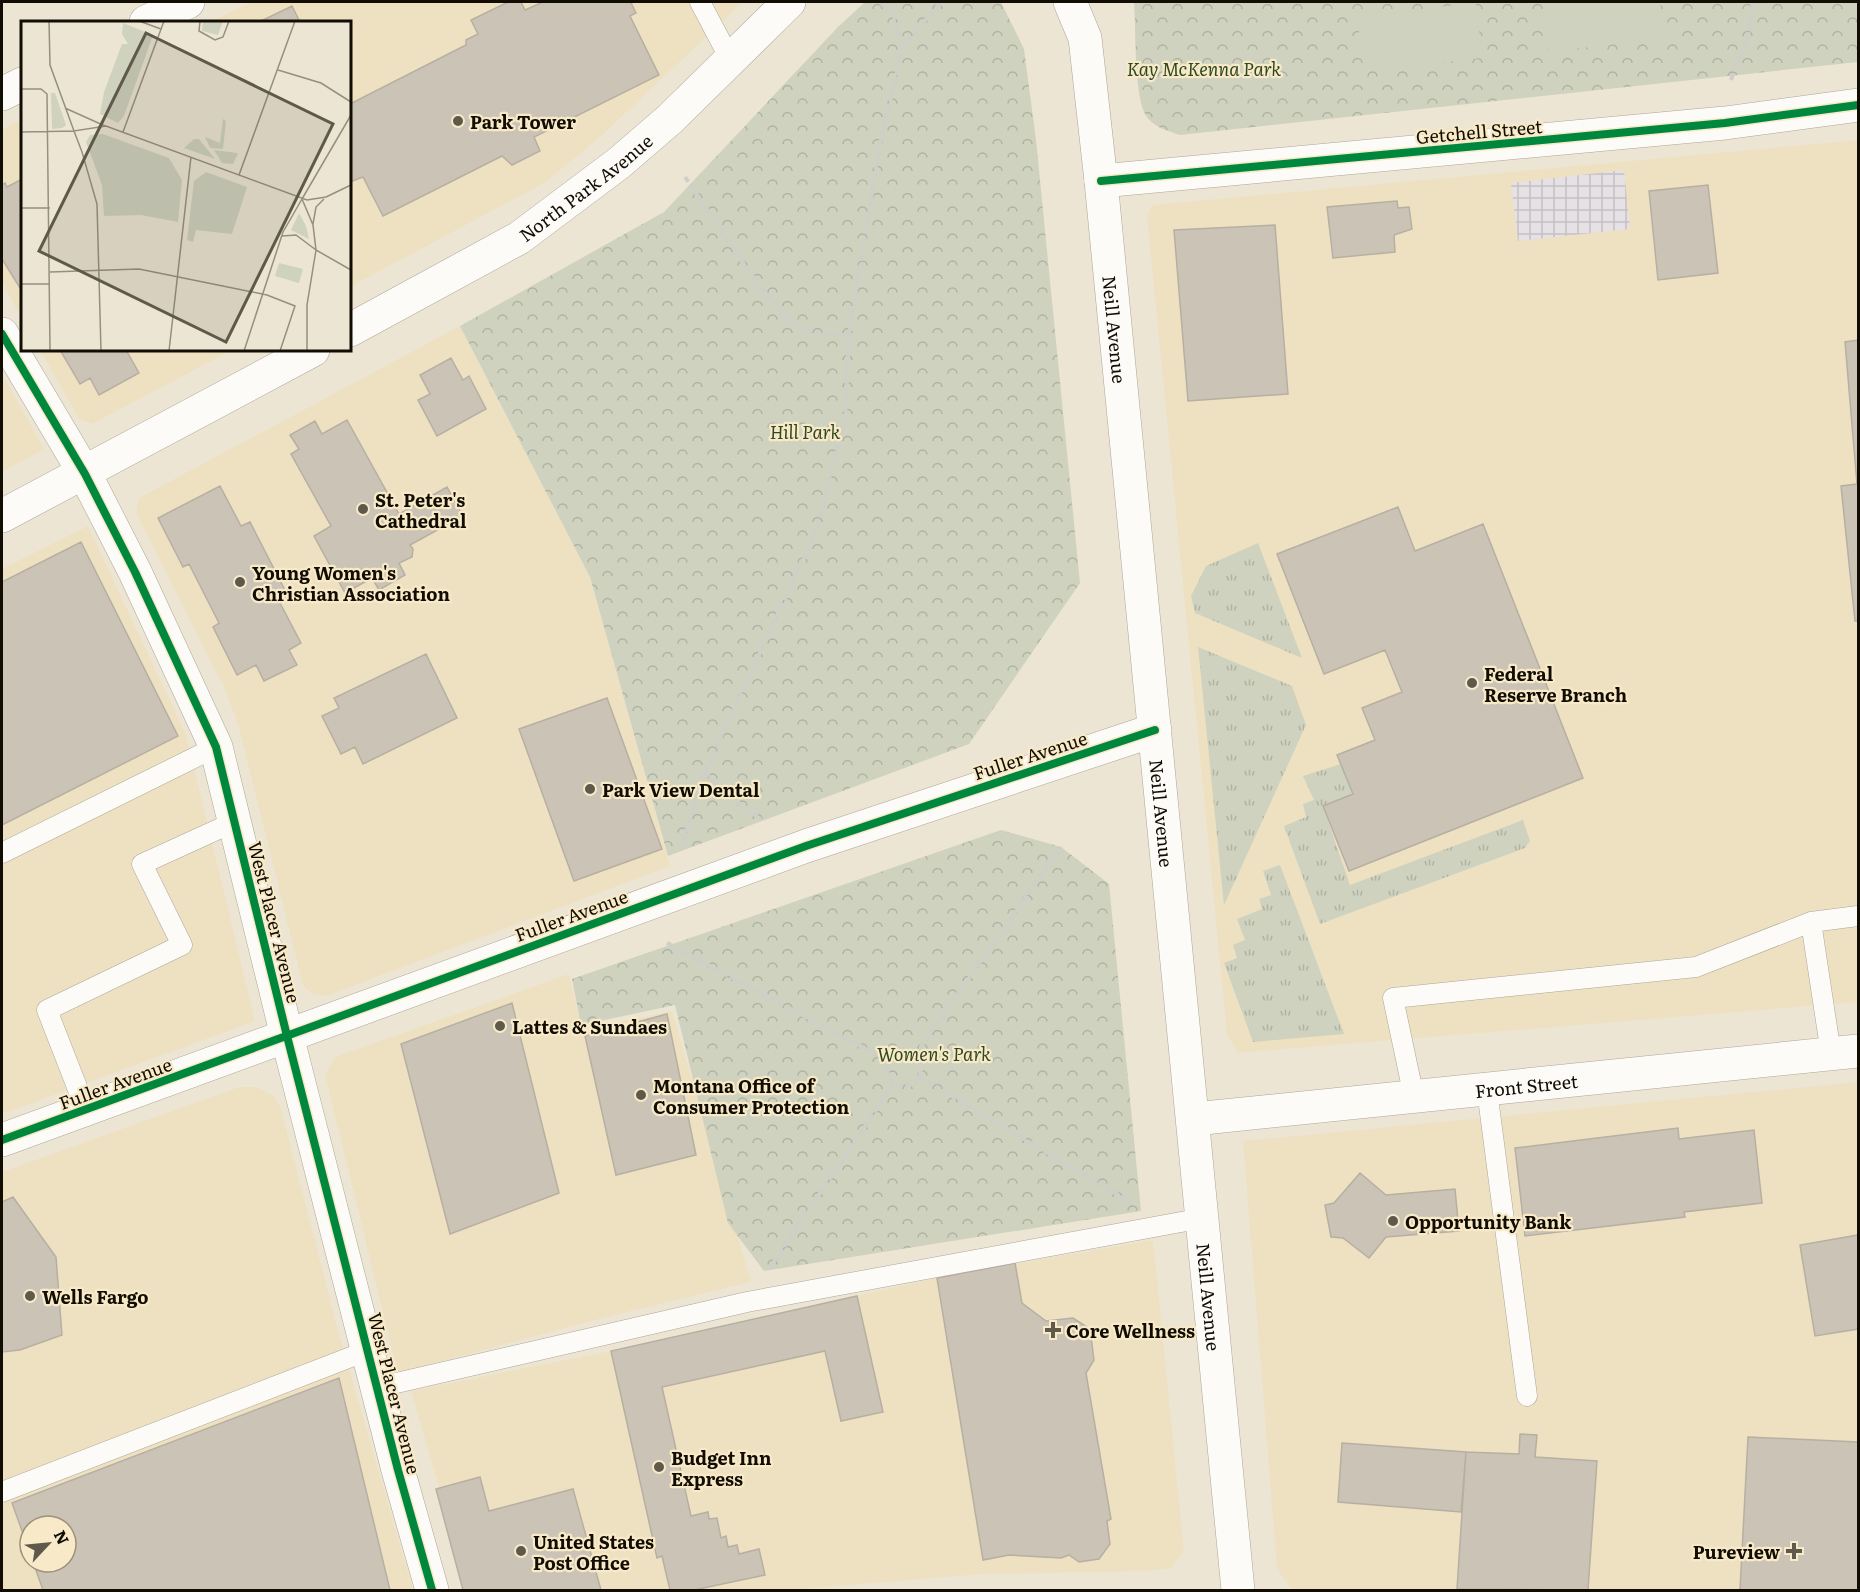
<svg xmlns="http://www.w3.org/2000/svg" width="1860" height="1592" font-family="Literata,serif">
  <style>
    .built { fill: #eee1c2; fill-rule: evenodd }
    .industrial { fill: url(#industrial-grid) }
    .grass { fill: url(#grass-tufts) }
    .park { fill: url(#park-crowns) }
    .pitch { fill: #ced2be }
    .building { fill: #cbc3b6; stroke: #b7afa2; stroke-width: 1.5 }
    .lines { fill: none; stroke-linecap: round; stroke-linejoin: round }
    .service-casing { stroke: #aca698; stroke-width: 21 }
    .minor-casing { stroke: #aca698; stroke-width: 34 }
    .tertiary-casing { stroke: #aca698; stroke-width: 34 }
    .secondary-casing { stroke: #aca698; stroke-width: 34 }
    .path { stroke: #d0cec9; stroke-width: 4; stroke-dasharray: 6 3; stroke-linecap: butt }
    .service { stroke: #fcfbf8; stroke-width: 20 }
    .minor { stroke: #fcfbf8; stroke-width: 33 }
    .tertiary { stroke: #fcfbf8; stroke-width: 33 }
    .secondary { stroke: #fcfbf8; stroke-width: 33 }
    .cycleway-casing { stroke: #f8eac8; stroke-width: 11 }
    .cycleway { stroke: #00873e; stroke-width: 8 }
    .poi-dot { fill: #5f594c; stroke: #f8eac8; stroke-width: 2 }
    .labels { text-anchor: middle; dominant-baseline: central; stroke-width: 4.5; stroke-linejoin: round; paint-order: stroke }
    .park-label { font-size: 18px; font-style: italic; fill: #30481f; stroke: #f8eac8 }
    .poi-label { font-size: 18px; font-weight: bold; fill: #120d03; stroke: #f8eac8; text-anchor: start }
    .street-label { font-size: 18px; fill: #120d03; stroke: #f8eac8 }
    .inset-road { fill: none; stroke: #958f80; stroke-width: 1.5 }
    .view { fill: #5f594c; fill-opacity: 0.15; stroke: #5f594c; stroke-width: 3 }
    .inset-edge { fill: none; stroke: #120d03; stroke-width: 3 }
  </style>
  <defs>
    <pattern id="industrial-grid" width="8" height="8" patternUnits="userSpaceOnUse" patternTransform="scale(1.5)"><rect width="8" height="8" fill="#e6e1e5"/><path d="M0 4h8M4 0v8" fill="none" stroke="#c4c0c3"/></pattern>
    <pattern id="grass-tufts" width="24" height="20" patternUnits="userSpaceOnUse" patternTransform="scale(1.5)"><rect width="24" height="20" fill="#ced2be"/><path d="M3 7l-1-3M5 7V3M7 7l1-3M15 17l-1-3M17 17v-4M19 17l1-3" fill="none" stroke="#b0b3a2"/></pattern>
    <pattern id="park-crowns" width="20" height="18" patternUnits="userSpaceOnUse" patternTransform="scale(1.5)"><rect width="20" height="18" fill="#ced2be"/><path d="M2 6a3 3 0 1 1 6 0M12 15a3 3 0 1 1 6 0" fill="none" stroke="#b0b3a2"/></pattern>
  </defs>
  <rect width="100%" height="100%" fill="#ede5d3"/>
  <path class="built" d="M251,2H743L598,139L544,183L350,287V22H210Z
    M22,119V319L2,282V130Z
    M1858,140V1002L1238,1053L1227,1034L1147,216L1152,205Z
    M460,326L590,577L670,866L326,996L314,994L303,986L238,724L223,685L136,513L139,498Z
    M40,350H232L92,424L79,419Z
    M2,374L44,449L2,472Z
    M88,526L186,735L255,1021L2,1114V569Z
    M569,974L582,1029L672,1011L751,1282L606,1317L398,1373L325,1075L335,1057Z
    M1858,1082V1590H1292L1277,1569L1243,1141Z
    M239,1087H256L274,1096L281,1109L338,1331L413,1590H2V1172ZM30,1526H66V1562H30Z
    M1153,1240L1184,1552L1171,1568L1146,1571L982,1574L788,1590H469L411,1391L611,1351L937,1278Z"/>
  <path class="industrial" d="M1624,170L1630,229L1518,241L1511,183Z"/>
  <path class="grass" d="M1258,543L1302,658L1195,613L1191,596L1206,566Z
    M1198,647L1292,686L1306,725L1224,905Z
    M1341,764L1353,794L1323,806L1350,885L1523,820L1530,841L1525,848L1320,924L1284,826L1306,817L1303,804L1314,800L1303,776Z
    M1280,865L1344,1034L1253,1042L1224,963L1237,958L1233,945L1245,940L1237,919L1262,909L1259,899L1271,895L1263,871Z"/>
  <path class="park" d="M865,2H1001L1024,49L1036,140L1080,583L969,744L668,856L590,577L460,326L664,212L838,27Z
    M1134,2H1858V62L1180,135C1168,131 1152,127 1145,114C1134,93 1136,27 1134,2Z
    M1001,830L1061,847L1109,884L1141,1211L764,1271L728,1223L675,1005L581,1025L572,979Z"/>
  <path class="pitch" d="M1542,2H1660L1665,38L1548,52Z
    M1476,3L1482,58L1364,72L1357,16Z"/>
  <path class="building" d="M508,2H521L525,10L543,2H634L631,3L636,13L630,16L659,75L534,137L540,151L512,165L502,156L383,216L363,177L350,182V104L466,45V40L478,34L471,20Z
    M292,6L300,22H259Z
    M22,179V287L20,288L2,259V185L5,183L7,187Z
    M1708,185L1718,273L1658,280L1649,191Z
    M1397,201L1398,208L1409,207L1412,229L1394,235L1395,252L1333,258L1327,207Z
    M1275,225L1288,394L1188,401L1174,230Z
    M1858,340V621H1855L1841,486L1857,484L1845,342Z
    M60,350H126L139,373L99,395L90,378L80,384Z
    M451,358L463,380L469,376L486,409L437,436L418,400L430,394L420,375Z
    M347,420L399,514L447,487L463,516L410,545L413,549L412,557L399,563L405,575L379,590L372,578L345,593L314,536L331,526L291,454L299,449L290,435L315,421L322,434Z
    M220,486L241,526L250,522L289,598L280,603L301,643L289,650L297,665L264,681L256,665L237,675L213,627L219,623L189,564L183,567L158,518Z
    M1398,507L1415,551L1483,524L1583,778L1349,871L1323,806L1353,794L1337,755L1375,740L1362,708L1402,692L1385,650L1324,674L1277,554Z
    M81,542L178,736L2,825V582Z
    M426,654L457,718L363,764L355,747L341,754L322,716L339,708L334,698Z
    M607,698L662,849L574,881L519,729Z
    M512,1003L559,1193L450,1234L401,1044Z
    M667,1014L696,1155L616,1175L585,1036Z
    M1678,1128L1679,1139L1754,1130L1762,1203L1684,1212L1685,1217L1525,1236L1515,1148Z
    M1360,1173L1386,1195L1455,1189L1459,1231L1386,1237L1369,1258L1343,1238L1331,1237L1325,1205L1334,1203Z
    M13,1197L56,1257L62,1335L20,1350L2,1352V1202Z
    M1858,1235V1329L1815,1336L1800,1245Z
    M1015,1263L1022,1303L1046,1321L1073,1318L1090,1329L1094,1360L1086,1373L1111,1519L1107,1521L1110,1544L1099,1559L1079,1562L1069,1555L1061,1558L1009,1555L983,1560L937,1278Z
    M857,1296L883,1412L841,1421L825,1351L662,1387L691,1516L708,1512L709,1519L717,1518L721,1538L726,1536L728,1547L737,1545L739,1554L759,1549L765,1575L694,1590H670L662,1556L657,1558L611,1351Z
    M339,1378L390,1590H43L33,1562H66V1526H30V1553L12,1503Z
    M1520,1434L1537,1435L1535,1457L1597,1461L1588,1590L1457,1589L1466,1452L1519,1454Z
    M1748,1437L1858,1442V1590H1740Z
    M1342,1443L1466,1452L1461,1512L1338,1502Z
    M480,1477L489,1511L573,1489L601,1590H463L436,1489Z"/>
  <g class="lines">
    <defs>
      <path id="service" d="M700,2L730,59
        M2,853L216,747
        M1811,922L1831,1054
        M1487,1090L1527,1396
        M1414,1097L1393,998L1696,967L1811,922L1858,916
        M86,1110L47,1010L182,945L142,864L234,822
        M379,1387L747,1302L1203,1218
        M2,1492L369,1350"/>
      <g id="minor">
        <path d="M146,22L188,2"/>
        <path d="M2,94L22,84"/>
        <path d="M1101,181L1725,123L1858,105"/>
        <path d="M2,334L85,474"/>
        <path id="s1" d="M1194,1119L1858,1051"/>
      </g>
      <g id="tertiary">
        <path id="s2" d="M350,330L519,238L619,163L670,119L789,2"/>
        <path d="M85,474L135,572L216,747L287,1036L398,1470L432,1590"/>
        <path d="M2,516L313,350"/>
        <path d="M2,1140L806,846L1155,730"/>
      </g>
      <g id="secondary">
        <path id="s3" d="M1070,2L1085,38L1101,181L1238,1590"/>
      </g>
    </defs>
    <use href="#service" class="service-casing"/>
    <use href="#minor" class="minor-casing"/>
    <use href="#tertiary" class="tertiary-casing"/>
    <use href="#secondary" class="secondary-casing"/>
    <path class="path" d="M880,2L894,16L903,46
      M1731,80L1748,34L1753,2
      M685,177L755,280L789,322L811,332L849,336
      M705,772L723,792L761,819
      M681,849L705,771L815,534L845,420L849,336L880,144L903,46L941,2
      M667,943L889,1061
      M887 1069a17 17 0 1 1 34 0a17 17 0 1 1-34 0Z
      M915,1055L1061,847
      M920,1077L1132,1203
      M769,1269L894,1083"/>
    <use href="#service" class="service"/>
    <use href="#minor" class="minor"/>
    <use href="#tertiary" class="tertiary"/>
    <use href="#secondary" class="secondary"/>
    <defs>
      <path id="cycleway" d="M1101,181L1725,123L1858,105
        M2,334L85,474L135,572L216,747L287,1036L398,1470L432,1590
        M2,1140L806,846L1155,730"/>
    </defs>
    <use href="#cycleway" class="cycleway-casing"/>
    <use href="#cycleway" class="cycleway"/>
  </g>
  <g class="poi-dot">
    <circle cx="458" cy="121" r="6"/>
    <circle cx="363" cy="509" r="6"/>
    <circle cx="240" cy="582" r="6"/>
    <circle cx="1472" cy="683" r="6"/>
    <circle cx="590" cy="789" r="6"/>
    <circle cx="500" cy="1026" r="6"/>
    <circle cx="641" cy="1095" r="6"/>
    <circle cx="1393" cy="1221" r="6"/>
    <circle cx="30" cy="1296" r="6"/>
    <path d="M1050 1321h6v6h6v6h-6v6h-6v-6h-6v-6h6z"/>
    <circle cx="659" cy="1467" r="6"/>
    <circle cx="521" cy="1551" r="6"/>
    <path d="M1791 1542h6v6h6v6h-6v6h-6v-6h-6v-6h6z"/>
  </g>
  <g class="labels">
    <g class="park-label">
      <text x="1204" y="68">Kay McKenna Park</text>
      <text x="805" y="431">Hill Park</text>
      <text x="934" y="1053">Women's Park</text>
    </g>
    <g class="poi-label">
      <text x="470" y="121">Park Tower</text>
      <text x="375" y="499">St. Peter's<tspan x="375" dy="21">Cathedral</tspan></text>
      <text x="252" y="572">Young Women's<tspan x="252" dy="21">Christian Association</tspan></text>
      <text x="1484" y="673">Federal<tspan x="1484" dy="21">Reserve Branch</tspan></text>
      <text x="602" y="789">Park View Dental</text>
      <text x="512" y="1026">Lattes &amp; Sundaes</text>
      <text x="653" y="1085">Montana Office of<tspan x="653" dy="21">Consumer Protection</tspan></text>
      <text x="1405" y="1221">Opportunity Bank</text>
      <text x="42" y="1296">Wells Fargo</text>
      <text x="1066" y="1330">Core Wellness</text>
      <text x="671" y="1457">Budget Inn<tspan x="671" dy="21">Express</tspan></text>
      <text x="533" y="1541">United States<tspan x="533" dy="21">Post Office</tspan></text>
      <text x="1780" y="1551" text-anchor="end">Pureview</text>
    </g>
    <g class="street-label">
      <text transform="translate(1479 131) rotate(-5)">Getchell Street</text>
      <text stroke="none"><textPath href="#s2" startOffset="276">North Park Avenue</textPath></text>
      <text stroke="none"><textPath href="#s3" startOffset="332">Neill Avenue</textPath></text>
      <text transform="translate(1030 755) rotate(-18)">Fuller Avenue</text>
      <text stroke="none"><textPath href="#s3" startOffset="818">Neill Avenue</textPath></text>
      <text transform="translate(571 915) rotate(-20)">Fuller Avenue</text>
      <text transform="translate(275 922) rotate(76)">West Placer Avenue</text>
      <text transform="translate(115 1083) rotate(-20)">Fuller Avenue</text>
      <text stroke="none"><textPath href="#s1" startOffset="334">Front Street</textPath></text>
      <text stroke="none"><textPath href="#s3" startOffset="1304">Neill Avenue</textPath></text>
      <text transform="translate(395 1393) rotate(76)">West Placer Avenue</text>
    </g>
  </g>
  <g transform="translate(21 21)">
    <rect width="330" height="330" fill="#ede5d3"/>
    <path d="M182,0H202L197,14L181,10ZM202,98L205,100L202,128L189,127L184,116L199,122ZM173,118H178L194,138L163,127ZM193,129L216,132H217L212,143L201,142Z" fill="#ced2be"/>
    <path d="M102,2L132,14L103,95L97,102L79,93L83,71L101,23H107L101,13ZM30,72H34L45,104L41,107L31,108ZM82,113L148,137L161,159L157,201L120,194L83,195L81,164L65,121L69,114ZM185,151L226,166L211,213L175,209L172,221L166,219L173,160ZM278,192L285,205L288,218L270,209ZM258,242L282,248L278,262L254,255Z" fill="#ced2be"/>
    <path class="inset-road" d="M28,0L29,44L53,110L85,105L286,179L305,176L330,164M118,0L140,8M179,0L178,10L194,19L202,16L208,0M257,49L300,62L330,81M0,68H20L26,73L29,330M44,87L84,105M0,111L53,110L61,131L76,183L80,330M102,111L143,0M218,154L274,0M281,178L330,94M281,178L292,204L295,229L330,249M0,187H29M292,203L295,186L303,178M261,215L275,214L295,229L286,284V330M29,251L118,248L246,274L274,285L259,330M0,263H29M148,330L170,136M223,330L262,211L281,178"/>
    <path class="view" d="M125,12L312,103L205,321L18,230Z"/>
    <rect width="330" height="330" class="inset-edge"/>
  </g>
  <rect width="1860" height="1592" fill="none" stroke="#120d03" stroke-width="6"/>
  <g transform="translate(48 1544) rotate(64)"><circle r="28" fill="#f8eac8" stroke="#9c9279" stroke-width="1.5"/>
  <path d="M0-4.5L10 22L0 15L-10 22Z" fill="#5f594c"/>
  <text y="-9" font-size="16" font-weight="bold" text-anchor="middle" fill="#120d03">N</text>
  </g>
</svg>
